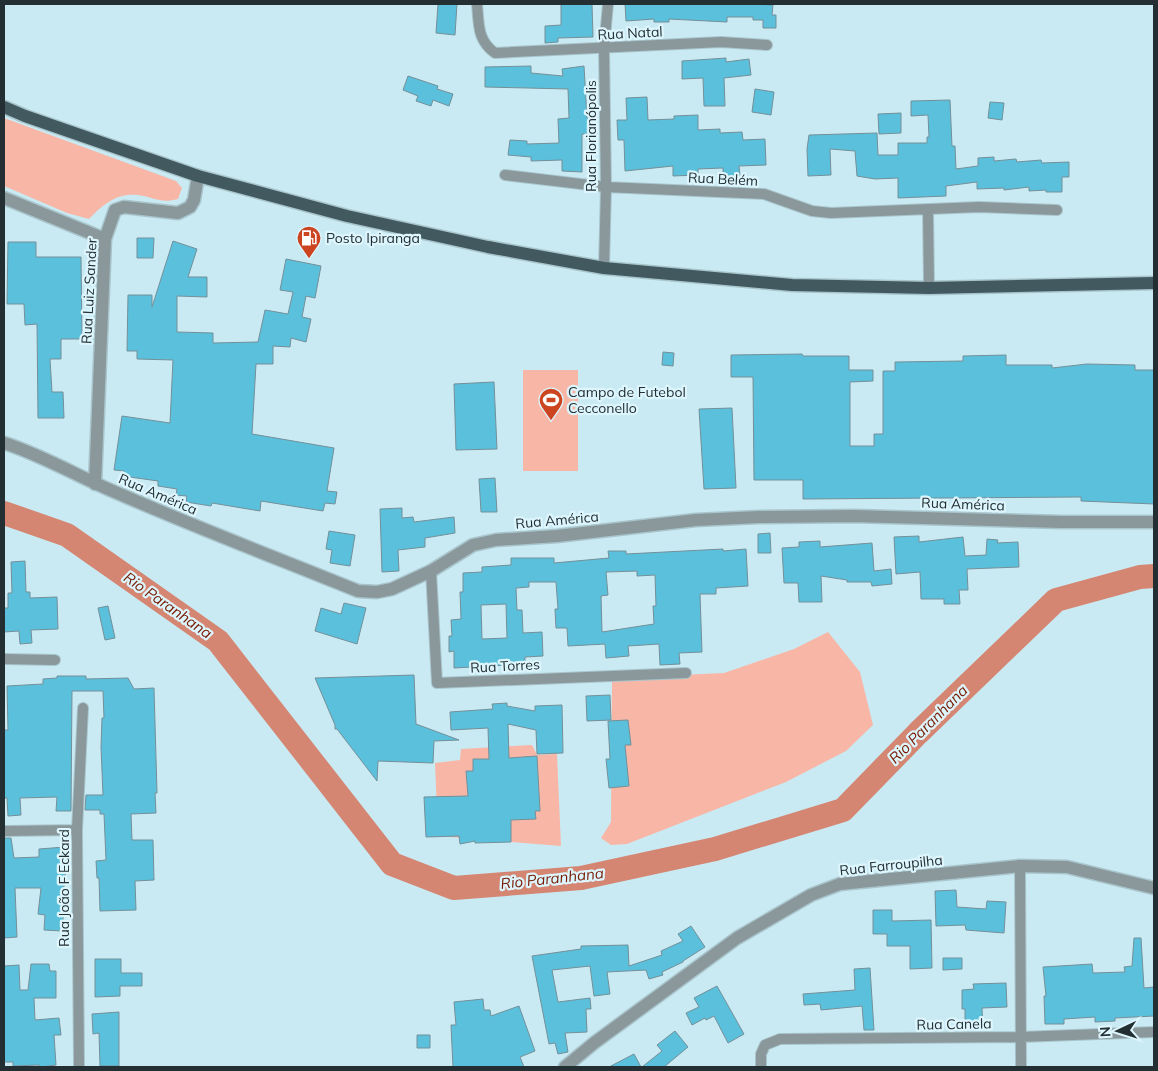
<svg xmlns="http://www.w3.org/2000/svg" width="1158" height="1071" font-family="Mulish,sans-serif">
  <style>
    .green { fill: #f8b7a6 }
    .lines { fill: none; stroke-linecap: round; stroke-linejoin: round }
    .river { stroke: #d48672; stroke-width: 24 }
    .building { fill: #5bc0db; stroke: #739099; fill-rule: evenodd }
    .minor-casing { stroke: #a9c5cc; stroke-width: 12 }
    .tertiary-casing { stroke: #a9c5cc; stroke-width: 15 }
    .primary-casing { stroke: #a9c5cc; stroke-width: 15 }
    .minor { stroke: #8a979b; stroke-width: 10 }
    .tertiary { stroke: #8a979b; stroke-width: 12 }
    .primary { stroke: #41595f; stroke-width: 12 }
    .labels { text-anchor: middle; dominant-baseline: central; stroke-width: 4.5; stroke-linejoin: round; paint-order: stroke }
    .street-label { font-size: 14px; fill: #232f32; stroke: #ddf6fe }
    .poi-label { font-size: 14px; fill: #232f32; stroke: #ddf6fe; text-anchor: start }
    .water-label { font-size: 15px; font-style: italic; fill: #781b01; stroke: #ddf6fe }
  </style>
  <rect width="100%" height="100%" fill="#caeaf3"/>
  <path class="green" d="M4,118L176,181L182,188L178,199C160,204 154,197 138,195C116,193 104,204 89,219L67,213L4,186Z
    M523,370H578V471H523Z
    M828,632L860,672L873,725L846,751L786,782L627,844L611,845L601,838L611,822L612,678L724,673L794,649Z
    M532,745L537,755L557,754L561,846L438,836L435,763L460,760L461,749Z"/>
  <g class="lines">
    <path class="river" d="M4,513L67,535L218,641L392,864L454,888L581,878L715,849L843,810L918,733L1056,600L1140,577L1154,576"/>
  </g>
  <path class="building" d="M438,4H457L455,35L436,33Z
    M561,4H592L593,37L558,38V42L545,43V26L561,25Z
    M625,4H753L773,5L772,15H776V28H763V20H753V17H727V22L669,19V22H654V19L626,21Z
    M726,58V62L749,59L751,75L724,78L725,106H704L703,78L682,79V61Z
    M531,66V73L563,76L562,69L584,66L587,118L597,117V134H582V172L562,171V160L531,161V157L508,155L510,140L527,141V144L559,143L558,119L569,118L568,89L485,87V67Z
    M408,76L438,86L437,89L453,94L449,106L433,100L431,106L416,101L418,96L403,90Z
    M755,89L774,92L771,115L752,112Z
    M647,97L648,120L674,119V116L698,115V130L720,129V133L742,132L743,140L765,139L766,165L739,166L740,176H723V168L698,169V175L673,176V166L625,171L624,140H618L617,120H627L626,98Z
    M950,100L952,146H955L956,169L978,166V158L994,157V161L1016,159L1017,162L1041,160L1042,163L1069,162V177H1062V192H1046V190L1029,191V187L1004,190V188L977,189V182L946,186V196L898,198V178L875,179L857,176L855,151L830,149L831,175L808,176L807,149L809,135L877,133L878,155H898V143H927V137H929L928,115L911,116V101Z
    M990,102L1004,103L1002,120L988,118Z
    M901,113V133L879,134L878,114Z
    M137,238H154L153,258H137Z
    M173,241L197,249L188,277H207V297L177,296V332L213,333V343L258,342L265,310L288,314L293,292L280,290L286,259L321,266L315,298L306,296L302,317L311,319L306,342L291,338L290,347L273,346V364H256L252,434L334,448L327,491L337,492L335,504L325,503L323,511L261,501L260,511L212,503L211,506L186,502L187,496L176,495L177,489L158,486V481L123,476L124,471L114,470L122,416L170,423L173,360L137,359V351H127L128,295H152V307Z
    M8,242H36V257H81L82,339H61V359H50L52,392H63L64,418H38L37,324L25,325L24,304H7Z
    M663,352L674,353L673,366L662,365Z
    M802,354L803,356H849V370H873V381L850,382V446H874V434H883V371H895V362L963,361V356L1006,355V365H1052V368L1087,364L1135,365V370H1154V504L1081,501V497L803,499V480H754L753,377H731V355Z
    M494,382L497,449L456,450L454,384Z
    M732,408L736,488L704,489L699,409Z
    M495,478L497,512H481L479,479Z
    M402,508V518L413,517L414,522L454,517L455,533L425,538V547L398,550L399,571L382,572L380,509Z
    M329,531L355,535L350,566L330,563L332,550L326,549Z
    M770,533L771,553H758V534Z
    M919,536V542L963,537L965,556L986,555L987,539L998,540L997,543L1018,542L1019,567L967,569L968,590H959L960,604H944V599H921L920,572L896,574L894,537Z
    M820,541V547L872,543L874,571L891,569L892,584L872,586L871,582H847V580L821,576L822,602H799L798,583H784L782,548L799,547V542Z
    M723,549V551L746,549L748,586L716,588V594H700L702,652L679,653L680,664L660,665L659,644L628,646L629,656L606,658L605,644L568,646L567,628H556L555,609H558L556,582H529V587L516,588L517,610H522L523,633L542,632L543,656L525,657V664L454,668V651L449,652V636H452L451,620L461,619L460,592H463V573L482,572V567L511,565V558H554V563L609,558L608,551H626V554ZM637,571V576L655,575L656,606H653L654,624L602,632L601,596L608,595L606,572ZM506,604L507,638L482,639L481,605Z
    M25,561L26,592H30V598L57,597L58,629L31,630L32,643L20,644L19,631L4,632V608H8V593H12L11,562Z
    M344,603L366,608L357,644L315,631L321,608L341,614Z
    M108,606L115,638L105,640L98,608Z
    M414,675L416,724L459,740L434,741L433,763L378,761L377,781L337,729H335V725L315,678Z
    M57,676H86V679L128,678L134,689L154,688L157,793H155L156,813L131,814L132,840H153L154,880L135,881L136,910L100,911L99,878H97L96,861L106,860L104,814H100V810H85L86,795H103L101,747L102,718H104L103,691H72L71,811H56L57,797L20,798L21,815L8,816L7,798H4V730H8L7,686L43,684V679L57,678Z
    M610,695L611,720L587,721L586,696Z
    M507,703V706L535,711V706L562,705L563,753L537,754L536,730L508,724L509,758L537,756L540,811H535L536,819L511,820V842L475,843V841L460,844L459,836L426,837L424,797L468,796L466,771H473V759H489L488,728L451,730L450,712L493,709L492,704Z
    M628,720L631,745H625L629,786L609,788L606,759H610L608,721Z
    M4,838H11L14,858L39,857V849L65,847L66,866L62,907H64L62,931L44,930L45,915L38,914L41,888H15L17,937L4,938Z
    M956,890L957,907L986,909L987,901L1006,902L1004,933L966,930L965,925L936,926L935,891Z
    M873,910H892V921L931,920L932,968L910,969V946H887V934H873Z
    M691,926L705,947L683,961V962L662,972L663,975L649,979L646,970L607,972L610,994L594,996L590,966L552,970L558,1002L590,998L591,1009H586L587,1032L565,1033L568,1052L558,1054L555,1043L549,1044L532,956L581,949V946L628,945L629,966L662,955L661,951L683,941L678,934Z
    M1134,938H1141L1144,988L1154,987V1016L1115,1018V1021L1095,1022V1017L1064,1019V1024H1045L1044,996H1046L1043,967L1092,964L1093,973L1125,972L1124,967L1132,966Z
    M943,958H962V969L943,970Z
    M95,959H121V973H142V986H120V996L95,997Z
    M31,964H49L50,971H56V998H34L35,1020L59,1018L61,1035H54L56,1065L40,1067L39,1065L13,1066V1062H4V966L19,965L20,990H28Z
    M870,968L874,1030H864L862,1006L821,1010L820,1004L804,1005L803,994L855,990L854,969Z
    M1006,983L1007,1007L982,1008L983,1029L965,1030V1009H962V990L974,989L973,984Z
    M717,986L744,1034L728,1043L714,1016L706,1020L705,1018L692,1025L686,1013L699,1007L694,998Z
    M483,999L484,1010H490L491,1016L519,1006L535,1051L520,1057L524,1067H453L451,1025H456L454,1002Z
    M119,1012V1066H100L99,1033L93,1034L92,1014Z
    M675,1031L688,1047L664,1067H642L662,1051L657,1045Z
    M417,1035H430V1048H417Z
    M634,1054L641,1067H609Z"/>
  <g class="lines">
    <defs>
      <path id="minor" d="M477,4C479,24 477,40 495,53L721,42L767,45
        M505,175L606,187L764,194L812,211L831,213L979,207L1057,210
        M928,210L929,288
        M604,268L606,187L604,48L608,4
        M431,571L437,683L686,673
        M4,659L55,660
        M4,831L77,830
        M1020,866L1021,1067
        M79,1067L77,830L83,708
        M761,1067V1054L765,1045L780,1039L1020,1037L1154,1032"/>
      <path id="tertiary" d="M4,198L105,239
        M4,443C45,456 82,479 122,495C200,529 279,559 358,591L377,592L392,589L431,571L473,545L496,540L557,536L696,520L759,517L854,516L1062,522H1154
        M95,484L105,239L115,210L124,207L178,213L190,207L194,200L198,176
        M565,1067L594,1043L737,938L811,895L840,884L1020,866L1067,867L1154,888"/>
      <path id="primary" d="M4,107L25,116L198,176L347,216L488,247L604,268L792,285L929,288L1154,283"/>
    </defs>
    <use href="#minor" class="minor-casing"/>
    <use href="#tertiary" class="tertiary-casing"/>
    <use href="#primary" class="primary-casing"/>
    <use href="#minor" class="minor"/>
    <use href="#tertiary" class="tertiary"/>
    <use href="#primary" class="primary"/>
  </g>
  <defs>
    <symbol id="fuel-pin" viewBox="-11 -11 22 30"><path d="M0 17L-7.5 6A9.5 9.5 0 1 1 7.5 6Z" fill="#cd4420" stroke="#ddf6fe"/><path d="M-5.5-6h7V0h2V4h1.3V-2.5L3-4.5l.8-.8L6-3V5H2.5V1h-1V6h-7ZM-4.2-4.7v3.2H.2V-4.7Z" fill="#fff"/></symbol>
    <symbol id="stadium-pin" viewBox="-11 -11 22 30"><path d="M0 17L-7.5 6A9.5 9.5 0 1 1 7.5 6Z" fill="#cd4420" stroke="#ddf6fe"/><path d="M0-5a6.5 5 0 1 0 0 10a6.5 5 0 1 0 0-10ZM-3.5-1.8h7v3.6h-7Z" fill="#fff"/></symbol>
  </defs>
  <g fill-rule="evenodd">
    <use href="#fuel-pin" x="295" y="224" width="28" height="38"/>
    <use href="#stadium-pin" x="537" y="386" width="28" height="38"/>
  </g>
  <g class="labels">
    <g class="street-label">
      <text transform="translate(630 33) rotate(-3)">Rua Natal</text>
      <text transform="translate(591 136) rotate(-90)">Rua Florianópolis</text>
      <text transform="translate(723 179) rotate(3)">Rua Belém</text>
      <text transform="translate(89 291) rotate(-87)">Rua Luiz Sander</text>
      <text transform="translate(158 494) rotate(23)">Rua América</text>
      <text transform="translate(963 504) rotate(2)">Rua América</text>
      <text transform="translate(557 520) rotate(-5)">Rua América</text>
      <text transform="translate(505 666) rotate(-3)">Rua Torres</text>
      <text transform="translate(891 865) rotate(-6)">Rua Farroupilha</text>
      <text transform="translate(64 888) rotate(-90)">Rua João F Eckard</text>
      <text transform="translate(954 1024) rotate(-1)">Rua Canela</text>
    </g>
    <g class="poi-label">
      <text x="326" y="238">Posto Ipiranga</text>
      <text x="568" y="392">Campo de Futebol<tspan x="568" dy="16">Cecconello</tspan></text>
    </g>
    <g class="water-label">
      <text transform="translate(168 605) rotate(35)">Rio Paranhana</text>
      <text transform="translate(928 724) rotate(-45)">Rio Paranhana</text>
      <text transform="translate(552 878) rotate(-6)">Rio Paranhana</text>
    </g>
  </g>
  <rect width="1158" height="1071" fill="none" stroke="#232f32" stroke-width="10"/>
  <g transform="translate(1118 1031) rotate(266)" stroke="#ddf6fe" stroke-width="4" paint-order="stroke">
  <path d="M0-4L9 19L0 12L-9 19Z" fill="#232f32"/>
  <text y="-8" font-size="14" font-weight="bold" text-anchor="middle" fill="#232f32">N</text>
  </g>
</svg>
